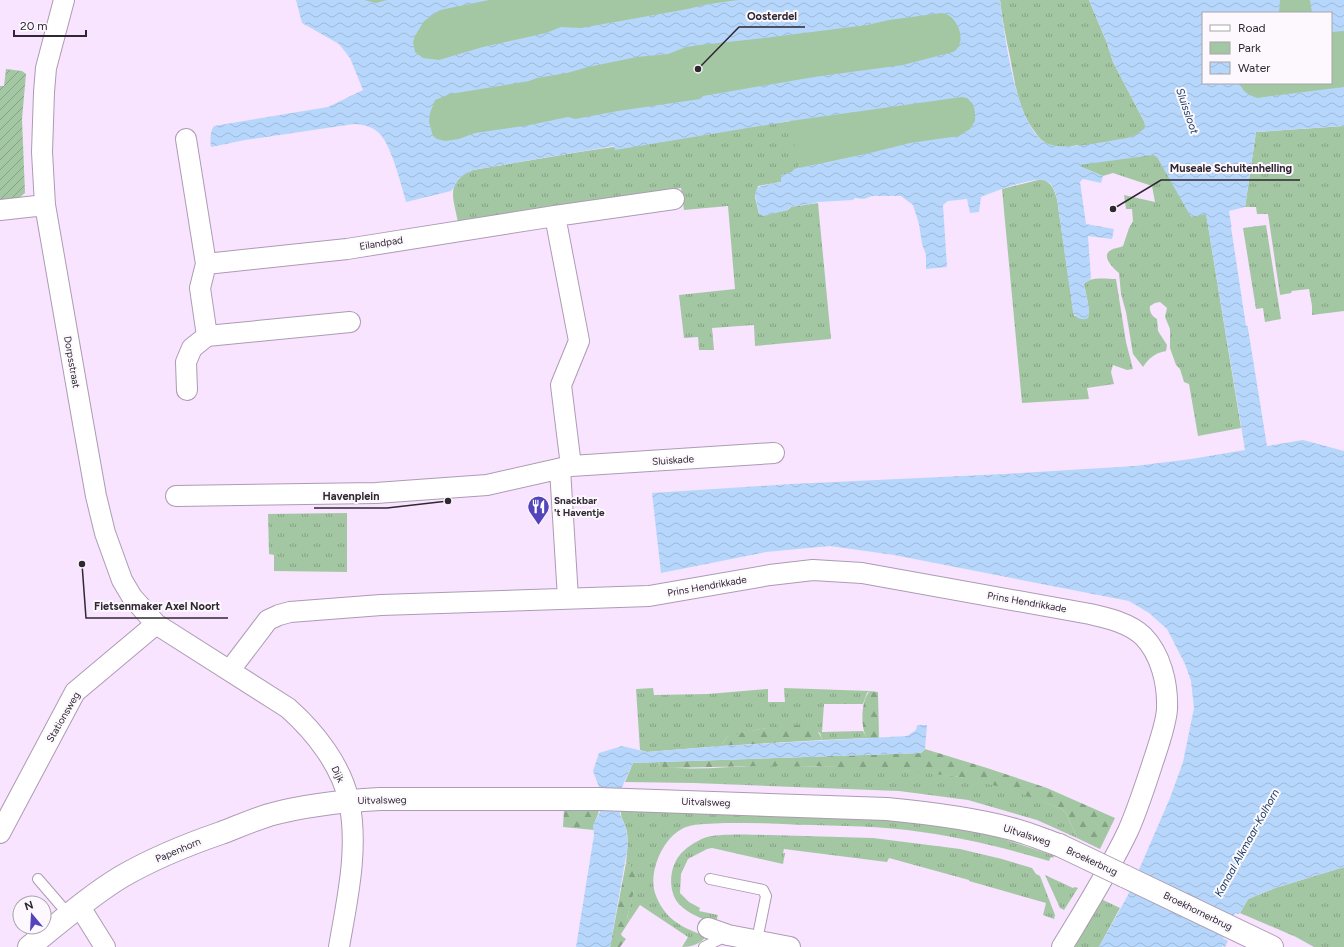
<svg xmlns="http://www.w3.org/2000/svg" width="1344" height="947" font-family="Figtree,sans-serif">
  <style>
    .grass { fill: url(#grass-tufts) }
    .forest { fill: url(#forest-firs) }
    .park { fill: #a4c7a3; fill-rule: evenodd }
    .garden { fill: url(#garden-furrows) }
    .water { fill: url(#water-waves); fill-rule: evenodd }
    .pier { fill: #f8e4ff }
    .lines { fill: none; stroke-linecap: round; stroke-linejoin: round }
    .service-casing { stroke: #ad9bb3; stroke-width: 12 }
    .minor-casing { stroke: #ad9bb3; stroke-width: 22 }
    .tertiary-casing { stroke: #ad9bb3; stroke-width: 24 }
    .service { stroke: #fff; stroke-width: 10 }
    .minor { stroke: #fff; stroke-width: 20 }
    .tertiary { stroke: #fff; stroke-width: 22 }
    .tertiary-bridge-casing { stroke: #ad9bb3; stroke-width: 24; stroke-linecap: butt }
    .tertiary-bridge { stroke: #fff; stroke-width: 22 }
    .labels { text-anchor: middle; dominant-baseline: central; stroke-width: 4; stroke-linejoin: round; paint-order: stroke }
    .street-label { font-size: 10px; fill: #2f2731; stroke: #fcf8fd }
    .poi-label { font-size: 10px; font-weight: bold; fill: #2f2731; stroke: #fcf8fd; text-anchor: start }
    .water-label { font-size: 11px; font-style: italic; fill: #173e63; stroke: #fcf8fd }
    .leader { fill: none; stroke: #2f2731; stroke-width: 1.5 }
    .callout-dot { fill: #2f2731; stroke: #fcf8fd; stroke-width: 1.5 }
    .callout-label { font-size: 11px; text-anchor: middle; font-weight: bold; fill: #2f2731; stroke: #fcf8fd; stroke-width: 4; stroke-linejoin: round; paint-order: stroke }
  </style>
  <defs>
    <pattern id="grass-tufts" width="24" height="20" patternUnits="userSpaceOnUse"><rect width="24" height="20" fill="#a4c7a3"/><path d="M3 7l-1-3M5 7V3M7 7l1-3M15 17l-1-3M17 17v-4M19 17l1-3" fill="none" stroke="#86a285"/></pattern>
    <pattern id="forest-firs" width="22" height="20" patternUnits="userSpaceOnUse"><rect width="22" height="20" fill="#a4c7a3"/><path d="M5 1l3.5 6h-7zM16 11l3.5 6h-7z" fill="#86a285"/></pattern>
    <pattern id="garden-furrows" width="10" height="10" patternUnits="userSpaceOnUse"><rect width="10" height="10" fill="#a4c7a3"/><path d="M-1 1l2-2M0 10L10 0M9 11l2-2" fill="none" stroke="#86a285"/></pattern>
    <pattern id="water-waves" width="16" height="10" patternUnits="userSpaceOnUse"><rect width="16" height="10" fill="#b6d7fb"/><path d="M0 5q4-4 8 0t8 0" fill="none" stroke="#9db9d8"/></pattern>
  </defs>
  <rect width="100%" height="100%" fill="#f8e4ff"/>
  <path class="grass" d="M1000,0H1089L1107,43L1113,62L1146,125L1206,213L1241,428L1198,436L1189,384L1184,382L1180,369L1176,365L1170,348V329L1165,317L1167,308L1160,302L1155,303L1150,306C1149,312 1152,316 1157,319L1158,331L1167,345L1166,351C1155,353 1149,358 1143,367L1133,354L1126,312L1121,294L1119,273C1114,269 1100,256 1111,250C1114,248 1119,248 1123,246L1129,228L1133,221L1132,209H1126L1124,195L1155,202L1152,186L1113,173L1103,176L1079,166L1078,145C1067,147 1052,149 1043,141C1040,139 1037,135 1035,132C1018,110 1015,83 1010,57C1006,38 1002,19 1000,0Z
    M888,107L792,172L781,182L758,186L755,197L759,214L788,210L791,207L818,203L831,339L755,346L754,325L712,328L714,350H699L698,337L684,338L679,295L735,289L728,206L684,210L681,188L551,207L458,222C453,197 445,182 473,170L579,152Z
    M1344,126V311L1312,315V306L1309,289L1292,291L1291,293L1280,295L1268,214H1257L1256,207H1245L1256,132Z
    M1042,179C1052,183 1054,189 1057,199L1074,316L1088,318C1090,306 1086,296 1084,284C1091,276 1106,279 1116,279L1126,342L1133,369L1127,370L1113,365L1111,372L1114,384L1087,388L1089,399L1022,403L1002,189Z
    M1266,225L1281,319L1265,322L1263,308L1256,309L1243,228Z
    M347,513V572L274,571V555L269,554L268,514Z
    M653,688L654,695L708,694L768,689V702H785L784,688L870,691L867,693L863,704H824L822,732L863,731L867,738L822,740L820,733L802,726L760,729L727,737L721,746L647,752L640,750L636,689Z
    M659,762L660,766C695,772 731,765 766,766C846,766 930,766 1008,788C1026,794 1044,802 1062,809L1067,815L1077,838L1037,820L968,800L899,791L694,783L625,782L633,763Z
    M621,810L874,818L965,828L1007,840L1054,856L1053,858L1051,857L1049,861C1002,847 956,836 907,830C866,825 824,826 783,824C763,823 744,823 725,823C712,824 698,823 686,827C664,835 648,871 655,893C664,919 682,928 706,936C702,944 690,947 682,947L688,937L640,905L630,920L627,918L634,890L630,865L626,863C627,851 629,839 626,828C624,821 620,817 621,810Z
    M770,835L873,838L960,849L1002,859L1032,868L1036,874L1040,876L1055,915L1054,919L1043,915L1046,903L969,881V880L889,858L887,862L784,849L783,853H785L783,864L712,848L707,849L688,859L681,874L680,893L689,902L700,908L699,911L718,915L716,922L714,924C702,918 688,914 679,904C668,892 669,869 679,856C685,848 695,842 704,838C717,833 754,835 770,835Z
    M1344,867V947H1314L1296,937L1240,913L1248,899L1275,888Z
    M1045,875L1073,888L1075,887L1078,888L1064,910L1060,908Z
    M1101,899L1120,908L1099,947H1072Z"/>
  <path class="forest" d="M870,691L878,692L879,738H867C860,728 861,699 870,691Z
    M781,726C796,726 817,721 822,740L721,746L727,737L731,735L760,729Z
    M925,749L987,768L1047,788L1115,818L1100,849L1077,838L1067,815L1062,809L1009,789L959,777L911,771L819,766H763L666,768L660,766L659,762L921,753Z
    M564,809H599C599,817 592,822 594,830L563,827Z
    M626,863C629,864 633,867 634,871C638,883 630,906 627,918L630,920L621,934L622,936L626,939L620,947H610Z"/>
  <path class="park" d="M351,0H984L998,144L801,180L786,101L429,163Z
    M1114,0H1344V94L1164,115ZM1203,13H1331V83H1203Z"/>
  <path class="garden" d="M6,69L22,71L26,74L22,119L25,193L19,198L0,204V86H4Z"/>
  <path class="water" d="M296,0H364L376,3L387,0H489L440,10L424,21L415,36L413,42L415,52L423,58L439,60L483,47L546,33L561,27L581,28L688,9C705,4 722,2 739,0H1000C1004,32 1016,131 1048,144C1066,151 1107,141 1127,138L1136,135L1145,128L1144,121L1113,62L1107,43L1089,0H1280L1279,13H1203V83H1240C1242,92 1249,95 1257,98L1344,87V126L1256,132L1245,207L1229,211L1267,446L1303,440L1344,451V867L1275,888L1248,899L1240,913L1239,914L1235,913L1223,938L1228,941L1225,947L1222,946V947H1099L1128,895L1170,798L1183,762L1194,708L1191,681L1185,664L1167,629L1149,613L1129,601L894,555L830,546L766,552L661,573L652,493L791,484L1005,474L1135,466L1191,459L1245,450L1206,214L1191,217L1157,157L1153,155L1079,165L1080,166L1103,176L1101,183L1083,179L1080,182L1086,224L1114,229L1112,239L1088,236L1091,279L1084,284L1089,308L1088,318C1082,321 1075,318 1073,312L1057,199C1055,192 1054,186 1048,182C1037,174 994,192 981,197L979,212L970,213L967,199L948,201L943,205L947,267L926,269V255L922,244L919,224L913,205L901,196H872L864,199L855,198L853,200L818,202L811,204L791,207L788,210L768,215L763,216L759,214L755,194L757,188L761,186L781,182V175L792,172L794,169L870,153L910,143L959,136L970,129L975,121V112L973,104L967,98L962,97L790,121L615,150L614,146L473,170L459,178L455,186L451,191L406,202C402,187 398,173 393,159C385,138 379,125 354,124L245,140L211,147C210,141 210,131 214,126L328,107L363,90L350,58L339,44L302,23ZM941,13C957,13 969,43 953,52L903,65L814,77L703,96L700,99L618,111L575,119L568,117L530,125L475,133L459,139L445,141L437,139L433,136L429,122L430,113L435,100L450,94L529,81L537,78L567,73L588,67L637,57L668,54L686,47L700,45L764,38L867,25L889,20Z
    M1310,0H1344V31L1331,32V13H1312Z
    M917,725H927L925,749L921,753L633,763L622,787L620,814L626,828L628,845L610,947H576L594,835L593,825L600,812L599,787L593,771L599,753L622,746L647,752L721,746L907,736L916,730Z"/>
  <path class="pier" d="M1231,227H1233L1250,325L1246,326Z"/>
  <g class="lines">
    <defs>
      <path id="service" d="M38,879L69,915
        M710,879L763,890L766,896L757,940
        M704,947L728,935"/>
      <path id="minor" d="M64,0L46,68L44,92L42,152L45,205L83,423L96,496L105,533L122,580L132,597L156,624L288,708C315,732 341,765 349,801C359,849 347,900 339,947
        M186,139L206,264L347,249L555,216L579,341L561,385L571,466
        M0,210L45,205
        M555,216L674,199
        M206,264L200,288L207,336L350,322
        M187,390L186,362L192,348L207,336
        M560,469L568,598
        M176,496L376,493L487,485L571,466L774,453
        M230,670L268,620L279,615L290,612L381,605L649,596L770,575L813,570L862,573L1090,614C1108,618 1129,623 1143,636C1161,654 1168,684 1167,709C1166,726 1156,752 1151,768C1144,789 1137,811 1128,831C1109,871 1085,909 1062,947
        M0,833L75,692L156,624
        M80,907L105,947
        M708,928L728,935L790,947"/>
      <path id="tertiary" d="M1124,876L1272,947
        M29,947C59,923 88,897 121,877C152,859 186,845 221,833C237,827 253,820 269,815C305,805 343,801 380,799H599L887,809C929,813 971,818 1012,829C1028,833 1044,840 1059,845"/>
    </defs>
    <use href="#service" class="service-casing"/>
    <use href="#minor" class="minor-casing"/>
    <use href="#tertiary" class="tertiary-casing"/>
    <use href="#service" class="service"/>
    <use href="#minor" class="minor"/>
    <use href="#tertiary" class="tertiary"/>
    <defs>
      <path id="tertiary-bridge" d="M1059,845L1124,876"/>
    </defs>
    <use href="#tertiary-bridge" class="tertiary-bridge-casing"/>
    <use href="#tertiary-bridge" class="tertiary-bridge"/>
  </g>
  <defs>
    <symbol id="restaurant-pin" viewBox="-11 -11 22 30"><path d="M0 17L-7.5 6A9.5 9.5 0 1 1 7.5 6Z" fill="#5444bc" stroke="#fcf8fd"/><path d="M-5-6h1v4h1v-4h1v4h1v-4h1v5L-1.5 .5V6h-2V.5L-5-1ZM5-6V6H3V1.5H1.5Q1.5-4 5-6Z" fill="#fff"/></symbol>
  </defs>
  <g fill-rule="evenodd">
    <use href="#restaurant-pin" x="526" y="494" width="25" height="34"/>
  </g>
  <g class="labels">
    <g class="street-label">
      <text transform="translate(381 243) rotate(-9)">Eilandpad</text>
      <text transform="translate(72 362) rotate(80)">Dorpsstraat</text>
      <text transform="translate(673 460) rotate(-4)">Sluiskade</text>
      <text transform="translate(707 586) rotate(-10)">Prins Hendrikkade</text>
      <text transform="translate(1027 602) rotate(10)">Prins Hendrikkade</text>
      <text transform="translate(63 717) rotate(-60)">Stationsweg</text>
      <text transform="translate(338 774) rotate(65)">Dijk</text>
      <text transform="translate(382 800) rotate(-1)">Uitvalsweg</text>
      <text transform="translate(706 802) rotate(2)">Uitvalsweg</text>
      <text transform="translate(1027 835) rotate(18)">Uitvalsweg</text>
      <text transform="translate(178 850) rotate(-23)">Papenhorn</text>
      <text transform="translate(1092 861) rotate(25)">Broekerbrug</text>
      <text transform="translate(1198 911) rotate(26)">Broekhornerbrug</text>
    </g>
    <g class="poi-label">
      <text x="554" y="500">Snackbar<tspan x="554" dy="12">'t Haventje</tspan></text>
    </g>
    <g class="water-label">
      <text transform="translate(1187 111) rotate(71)">Sluissloot</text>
      <text transform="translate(1247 843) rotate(-61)">Kanaal Alkmaar-Kolhorn</text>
    </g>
  </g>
  <path class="leader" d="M698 69L739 27H805M1113 209L1161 180H1300M448 501L387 508H314M82 564L86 618H228"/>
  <g class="callout-dot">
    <circle cx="698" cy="69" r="4"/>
    <circle cx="1113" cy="209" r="4"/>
    <circle cx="448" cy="501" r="4"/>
    <circle cx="82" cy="564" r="4"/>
  </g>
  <g class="callout-label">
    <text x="772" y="20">Oosterdel</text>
    <text x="1231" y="172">Museale Schuitenhelling</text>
    <text x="351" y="500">Havenplein</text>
    <text x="157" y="610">Fietsenmaker Axel Noort</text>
  </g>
  <rect x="1202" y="12" width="130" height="72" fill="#fcf8fd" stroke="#aaa4ab"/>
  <rect x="1210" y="25" width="20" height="6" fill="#ffffff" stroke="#aaa4ab"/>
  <text x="1238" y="32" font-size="12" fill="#2f2731">Road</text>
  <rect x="1210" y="42" width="20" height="12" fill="#a4c7a3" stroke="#aaa4ab"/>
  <text x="1238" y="52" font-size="12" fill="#2f2731">Park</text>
  <rect x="1210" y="62" width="20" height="12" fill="url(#water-waves)" stroke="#aaa4ab"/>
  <text x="1238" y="72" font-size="12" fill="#2f2731">Water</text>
  <g transform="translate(32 915) rotate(342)"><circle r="19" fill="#fcf8fd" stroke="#aaa4ab"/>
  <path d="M0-3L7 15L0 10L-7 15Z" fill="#5444bc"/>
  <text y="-6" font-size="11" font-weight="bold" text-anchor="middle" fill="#2f2731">N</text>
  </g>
  <path d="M14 30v6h72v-6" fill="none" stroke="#2f2731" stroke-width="2"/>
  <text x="20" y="30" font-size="12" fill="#2f2731" stroke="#fcf8fd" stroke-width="3" paint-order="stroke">20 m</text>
</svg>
